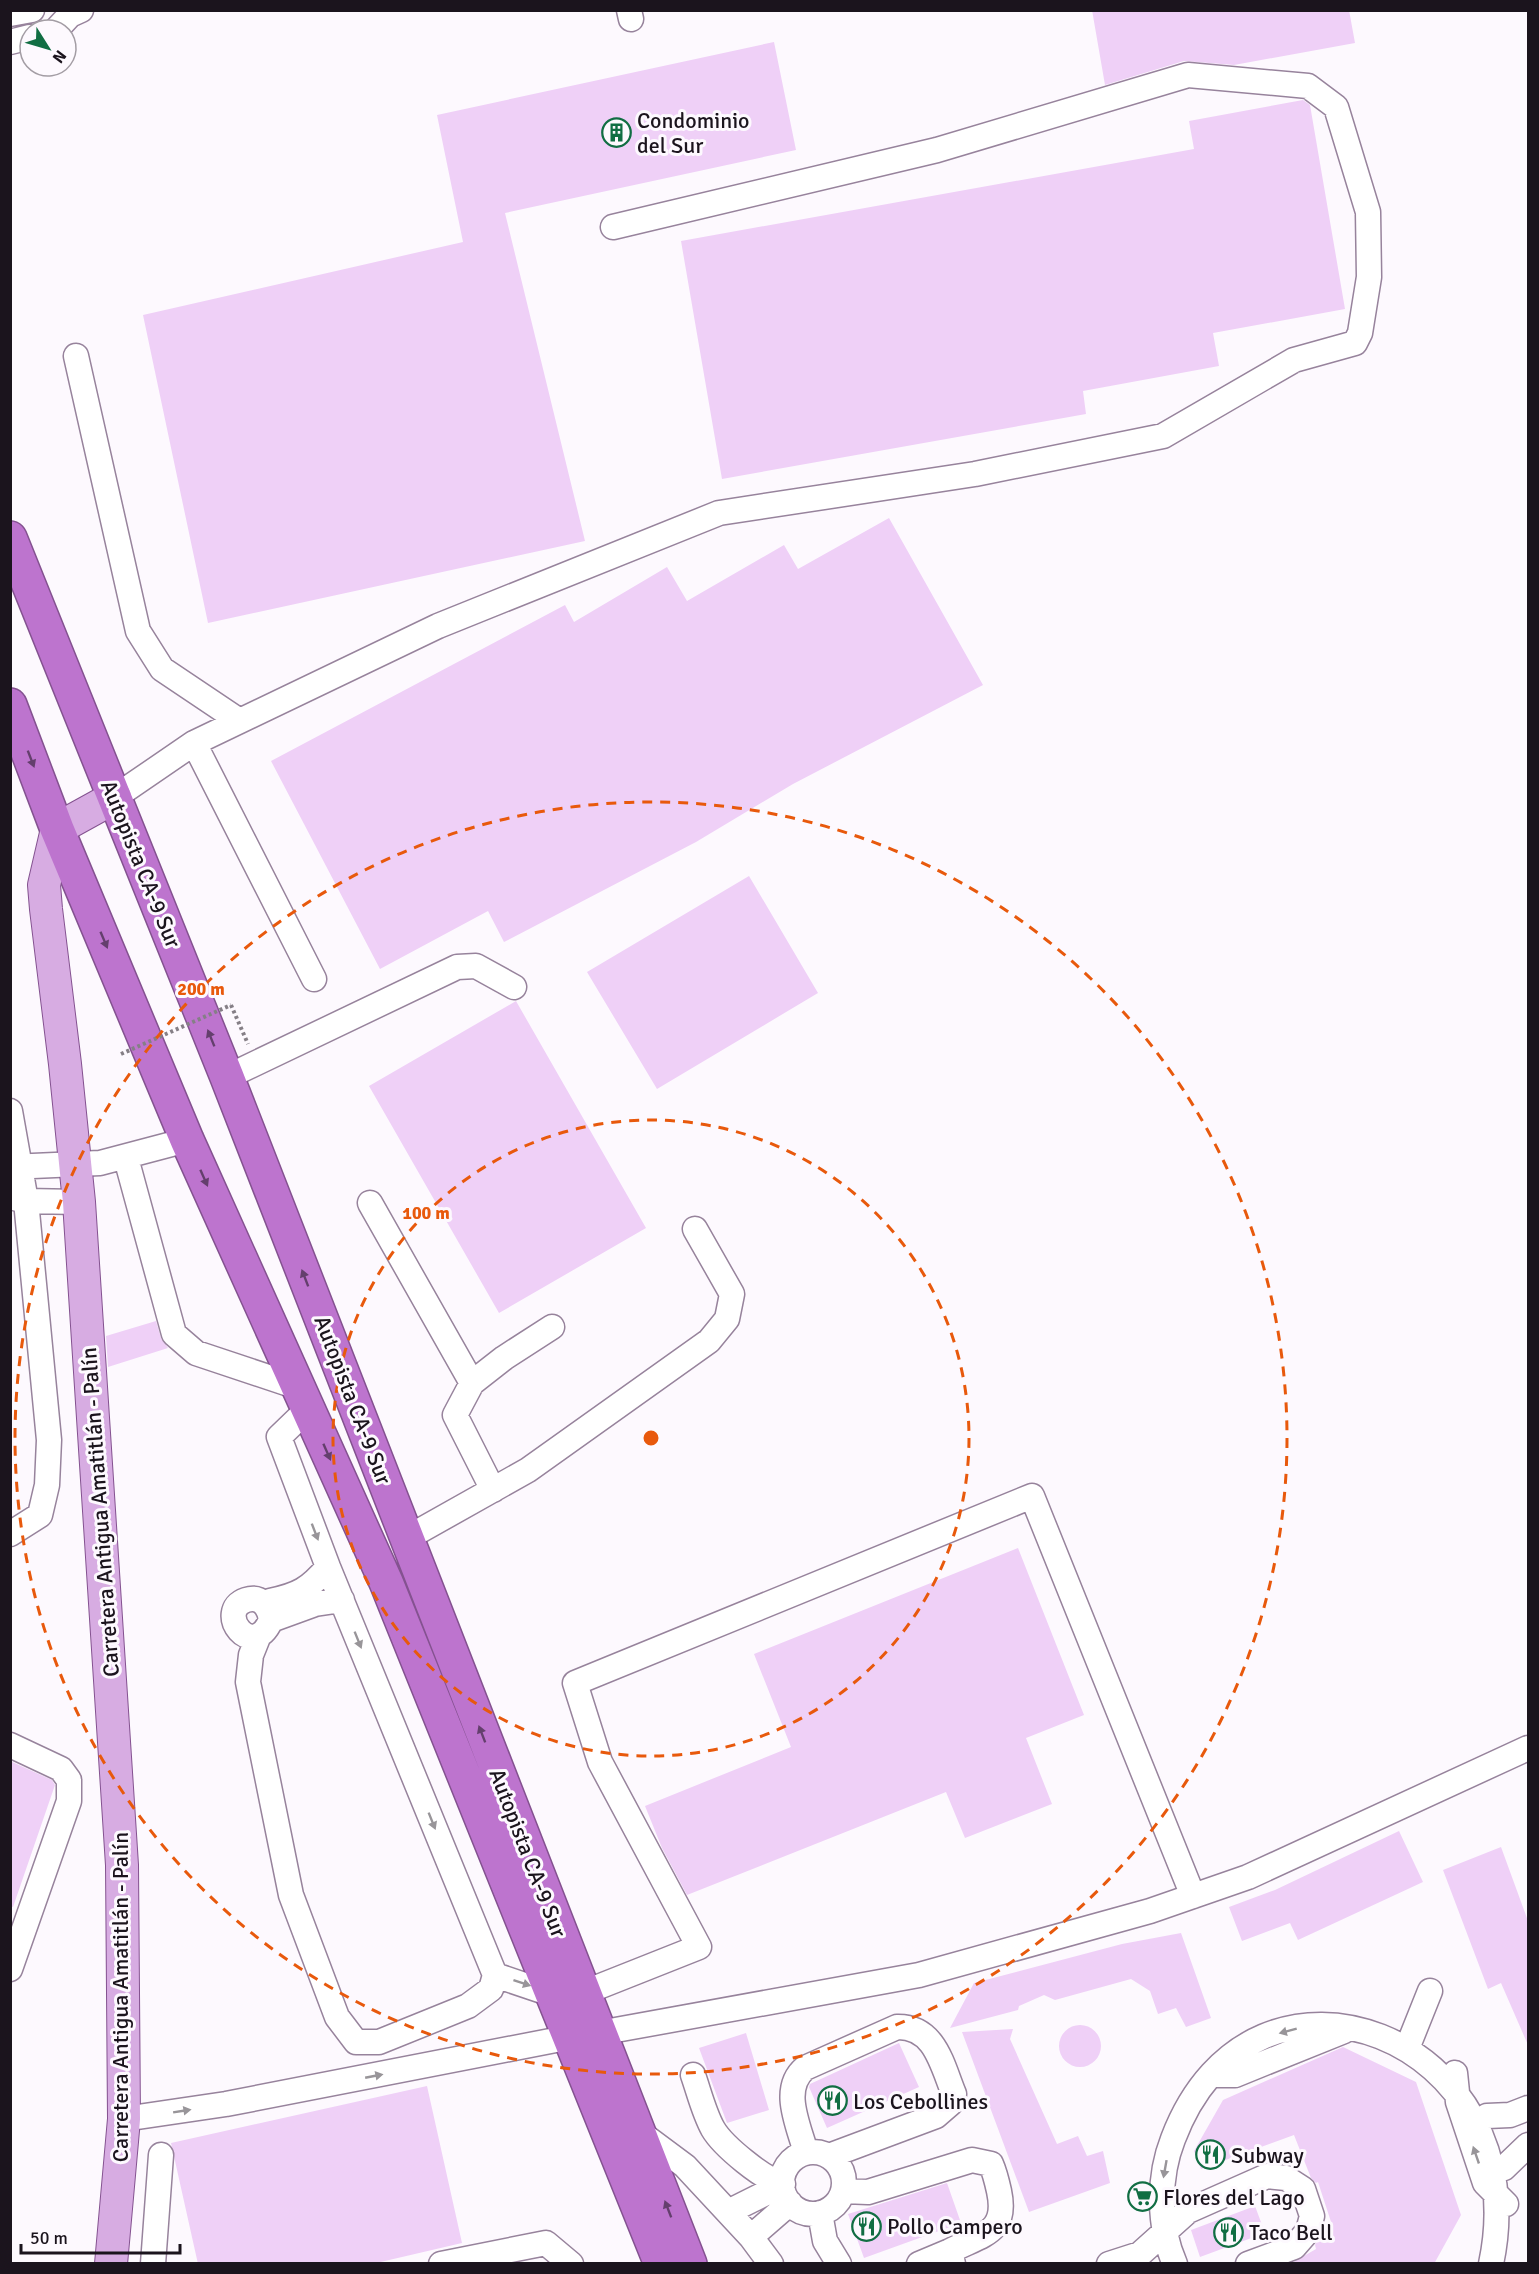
<svg xmlns="http://www.w3.org/2000/svg" width="1539" height="2274" font-family="Signika,sans-serif">
  <style>
    .building { fill: #efd0f7 }
    .lines { fill: none; stroke-linecap: round; stroke-linejoin: round }
    .minor-casing { stroke: #97839c; stroke-width: 27 }
    .major-casing { stroke: #845290; stroke-width: 34 }
    .highway-casing { stroke: #845290; stroke-width: 36 }
    .path { stroke: #857f86; stroke-width: 4; stroke-dasharray: 3 3; stroke-linecap: butt }
    .minor { stroke: #fff; stroke-width: 24 }
    .major { stroke: #d7ace2; stroke-width: 32 }
    .highway { stroke: #bd74ce; stroke-width: 33 }
    .path-bridge { stroke: #857f86; stroke-width: 4; stroke-dasharray: 3 3; stroke-linecap: butt }
    .oneway { fill: #643f6d }
    .oneway2 { fill: #989599 }
    .ring { fill: none; stroke: #e8590c; stroke-width: 3; stroke-dasharray: 10 8 }
    .labels { text-anchor: middle; dominant-baseline: central; stroke-width: 6; stroke-linejoin: round; paint-order: stroke }
    .poi-label { font-size: 22px; fill: #1b141d; stroke: #fdf9fe; text-anchor: start }
    .street-label { font-size: 22px; fill: #1b141d; stroke: #fdf9fe }
    .centre { fill: #e8590c; stroke: #fdf9fe; stroke-width: 3 }
    .ring-label { font-size: 18px; text-anchor: middle; font-weight: bold; fill: #e8590c; stroke: #fdf9fe; stroke-width: 6; stroke-linejoin: round; paint-order: stroke }
  </style>
  <rect width="100%" height="100%" fill="#fdf9fe"/>
  <path class="building" d="M1092,10H1349L1355,43L1234,65L1184,61L1105,85Z
    M774,42L796,150L505,213L585,541L208,623L143,315L463,242L437,115Z
    M1303,100L1310,105L1345,309L1213,333L1219,366L1083,391L1086,414L722,479L681,241L1194,149L1189,121Z
    M889,518L983,685L793,784L696,842L504,942L488,911L380,969L271,761L565,605L574,622L667,567L687,601L784,545L798,569Z
    M749,876L818,993L657,1089L587,972Z
    M516,1001L646,1228L499,1313L369,1086Z
    M156,1321L161,1338L168,1348L108,1367L106,1336Z
    M1018,1548L1084,1715L1026,1738L1052,1804L965,1838L946,1792L687,1895L662,1848L645,1806L791,1747L754,1654Z
    M10,1761L52,1780L55,1785L13,1907L10,1906Z
    M1399,1831L1423,1882L1298,1940L1290,1923L1242,1941L1229,1907L1275,1890Z
    M1501,1847L1528,1921V2045L1501,1983L1488,1989L1443,1870Z
    M1181,1933L1211,2018L1186,2027L1176,2008L1158,2014L1150,1991L1131,1979L1055,2000L1044,1995L1019,2006L1018,2010L950,2028L974,1983L1122,1944Z
    M1059 2046a21 21 0 1 1 42 0a21 21 0 1 1-42 0Z
    M1013,2029L1010,2039L1057,2144L1078,2136L1087,2156L1103,2151L1110,2183L1029,2212L962,2032Z
    M746,2033L769,2110L727,2123L699,2048Z
    M899,2043L919,2087L827,2128L809,2087L810,2084Z
    M1343,2047L1416,2082L1461,2215L1434,2264H1290L1316,2249L1315,2245L1323,2232L1333,2228L1318,2182L1316,2183L1311,2178L1294,2135L1201,2169L1194,2151L1223,2100Z
    M427,2086L462,2243L372,2264H198L171,2143Z
    M947,2183L961,2223L864,2258L848,2214Z
    M1255,2206L1265,2233L1200,2257L1191,2230Z"/>
  <g class="lines">
    <defs>
      <path id="minor" d="M629,10L631,19
        M10,14L32,10
        M56,30L70,15L81,10
        M10,42L30,37
        M76,356L138,631L162,669L238,720
        M194,743L314,979
        M115,797L194,743L438,626L719,513L975,474L1163,436L1294,360L1355,343L1360,333L1369,277L1368,212L1336,107L1308,86L1188,75L937,150L613,227
        M227,1077L457,967L476,966L514,987
        M10,1111L26,1201L49,1440L47,1485L40,1515L10,1534
        M126,1158L174,1334L196,1353L298,1387
        M10,1167L100,1163L187,1140
        M10,1197L26,1201L79,1202
        M370,1203L472,1383
        M308,1409L279,1437L328,1567L495,1975L554,1995
        M493,1490L455,1415L472,1383L504,1358L552,1327
        M407,1538L528,1470L709,1341L727,1319L732,1294L695,1229
        M270,1601C299,1595 309,1589 328,1567
        M271,1620C269,1607 261,1595 246,1600C214,1611 252,1663 271,1620L315,1604L342,1600
        M259,1635L251,1655L248,1682L291,1895L337,2017L356,2042H379L468,2006L491,1989L495,1975
        M10,1745L61,1769L69,1780V1801L10,1969
        M583,1993L699,1947L600,1762L575,1683L1032,1496L1193,1896
        M599,2033L919,1975L1150,1911L1248,1877L1528,1748
        M1410,2041L1430,1991
        M1455,2073L1458,2102L1485,2183L1506,2204
        M693,2075C699,2092 704,2113 713,2129C723,2146 764,2180 783,2184
        M1213,2075H1235L1344,2031
        M1487,2116L1510,2115L1528,2108
        M124,2119L226,2104L571,2037
        M638,2131L685,2166L751,2237L771,2264
        M782 2183a31 31 0 1 1 62 0a31 31 0 1 1-62 0Z
        M806,2153C799,2126 780,2089 805,2068L897,2027C935,2026 942,2065 954,2094L951,2103L936,2116L829,2156
        M1504,2168L1528,2145
        M843,2191L868,2192L972,2160L991,2164C995,2173 997,2182 999,2191C1008,2233 983,2234 950,2251
        M728,2212L766,2193L783,2190
        M820,2213L825,2241L839,2264
        M751,2237L790,2203
        M153,2264L161,2155
        M441,2264L546,2243L571,2264
        M919,2264L950,2251L953,2264
        M1109,2264L1140,2254L1188,2211L1267,2176L1286,2178L1303,2189L1312,2216L1308,2231L1294,2247L1248,2264
        M1175,2264C1158,2226 1158,2177 1173,2139C1254,1925 1539,2038 1491,2264"/>
      <path id="major" d="M111,2264L124,2119L122,1865L79,1202L65,1064L46,909L44,885L57,829L115,797"/>
      <path id="highway" d="M10,538L227,1077L690,2264
        M10,705L57,829L187,1140L386,1582L661,2264"/>
    </defs>
    <use href="#minor" class="minor-casing"/>
    <use href="#major" class="major-casing"/>
    <use href="#highway" class="highway-casing"/>
    <path class="path" d="M231,1005L248,1044"/>
    <use href="#minor" class="minor"/>
    <use href="#major" class="major"/>
    <use href="#highway" class="highway"/>
    <path class="path-bridge" d="M121,1054L231,1005"/>
  </g>
  <defs><path id="oneway-solid" d="M-6-.8H1V-3.2L6.5 0L1 3.2V.8H-6Z" transform="scale(1.5)"/></defs>
  <g class="oneway">
    <use href="#oneway-solid" transform="translate(31 759) rotate(69)"/>
    <use href="#oneway-solid" transform="translate(104 940) rotate(67)"/>
    <use href="#oneway-solid" transform="translate(211 1038) rotate(-112)"/>
    <use href="#oneway-solid" transform="translate(204 1178) rotate(66)"/>
    <use href="#oneway-solid" transform="translate(305 1278) rotate(-111)"/>
    <use href="#oneway-solid" transform="translate(327 1452) rotate(66)"/>
    <use href="#oneway-solid" transform="translate(482 1734) rotate(-111)"/>
    <use href="#oneway-solid" transform="translate(668 2209) rotate(-111)"/>
  </g>
  <g class="oneway2">
    <use href="#oneway-solid" transform="translate(315 1532) rotate(69)"/>
    <use href="#oneway-solid" transform="translate(358 1640) rotate(68)"/>
    <use href="#oneway-solid" transform="translate(432 1821) rotate(68)"/>
    <use href="#oneway-solid" transform="translate(522 1983) rotate(18)"/>
    <use href="#oneway-solid" transform="translate(1288 2031) rotate(165)"/>
    <use href="#oneway-solid" transform="translate(374 2076) rotate(-11)"/>
    <use href="#oneway-solid" transform="translate(182 2111) rotate(-9)"/>
    <use href="#oneway-solid" transform="translate(1476 2155) rotate(-109)"/>
    <use href="#oneway-solid" transform="translate(1165 2169) rotate(100)"/>
  </g>
  <g class="ring">
    <circle cx="651" cy="1438" r="318"/>
    <circle cx="651" cy="1438" r="636"/>
  </g>
  <defs>
    <symbol id="building-ring" viewBox="-11 -11 22 22"><circle r="9.5" fill="#fdf9fe" stroke="#116e43" stroke-width="1.5"/><path d="M-4-6H4V6H1V3H-1V6H-4ZM-2.5-4.3h1.7v1.8h-1.7ZM.8-4.3h1.7v1.8H.8ZM-2.5-1h1.7V.8h-1.7ZM.8-1h1.7V.8H.8Z" fill="#116e43"/></symbol>
    <symbol id="restaurant-ring" viewBox="-11 -11 22 22"><circle r="9.5" fill="#fdf9fe" stroke="#116e43" stroke-width="1.5"/><path d="M-5-6h1v4h1v-4h1v4h1v-4h1v5L-1.5 .5V6h-2V.5L-5-1ZM5-6V6H3V1.5H1.5Q1.5-4 5-6Z" fill="#116e43"/></symbol>
    <symbol id="supermarket-ring" viewBox="-11 -11 22 22"><circle r="9.5" fill="#fdf9fe" stroke="#116e43" stroke-width="1.5"/><path d="M-6-5.5h2.5l.6 2H6L4.5 2H-2.5L-4.4-4H-6ZM-1.5 3.2a1.3 1.3 0 1 0 .1 0ZM3 3.2a1.3 1.3 0 1 0 .1 0Z" fill="#116e43"/></symbol>
  </defs>
  <g fill-rule="evenodd">
    <use href="#building-ring" x="600" y="116" width="33" height="33"/>
    <use href="#restaurant-ring" x="816" y="2084" width="33" height="33"/>
    <use href="#restaurant-ring" x="1194" y="2138" width="33" height="33"/>
    <use href="#supermarket-ring" x="1126" y="2180" width="33" height="33"/>
    <use href="#restaurant-ring" x="850" y="2210" width="33" height="33"/>
    <use href="#restaurant-ring" x="1212" y="2216" width="33" height="33"/>
  </g>
  <g class="labels">
    <g class="poi-label">
      <text x="637" y="120">Condominio<tspan x="637" dy="25">del Sur</tspan></text>
      <text x="853" y="2101">Los Cebollines</text>
      <text x="1231" y="2155">Subway</text>
      <text x="1163" y="2197">Flores del Lago</text>
      <text x="887" y="2226">Pollo Campero</text>
      <text x="1249" y="2232">Taco Bell</text>
    </g>
    <g class="street-label">
      <text transform="translate(141 864) rotate(68)">Autopista CA-9 Sur</text>
      <text transform="translate(353 1400) rotate(69)">Autopista CA-9 Sur</text>
      <text transform="translate(100 1512) rotate(-94)">Carretera Antigua Amatitlán - Palín</text>
      <text transform="translate(528 1853) rotate(69)">Autopista CA-9 Sur</text>
      <text transform="translate(120 1997) rotate(-90)">Carretera Antigua Amatitlán - Palín</text>
    </g>
  </g>
  <circle cx="651" cy="1438" r="9" class="centre"/>
  <g class="ring-label">
    <text x="201" y="995">200 m</text>
    <text x="426" y="1219">100 m</text>
  </g>
  <rect width="1539" height="2274" fill="none" stroke="#1b141d" stroke-width="24"/>
  <g transform="translate(48 48) rotate(127)"><circle r="28" fill="#fdf9fe" stroke="#a39da4" stroke-width="1.5"/>
  <path d="M0-4.5L10 22L0 15L-10 22Z" fill="#116e43"/>
  <text y="-9" font-size="16" font-weight="bold" text-anchor="middle" fill="#1b141d">N</text>
  </g>
  <path d="M21 2244v9h159v-9" fill="none" stroke="#1b141d" stroke-width="3"/>
  <text x="30" y="2244" font-size="18" fill="#1b141d" stroke="#fdf9fe" stroke-width="4.5" paint-order="stroke">50 m</text>
</svg>
